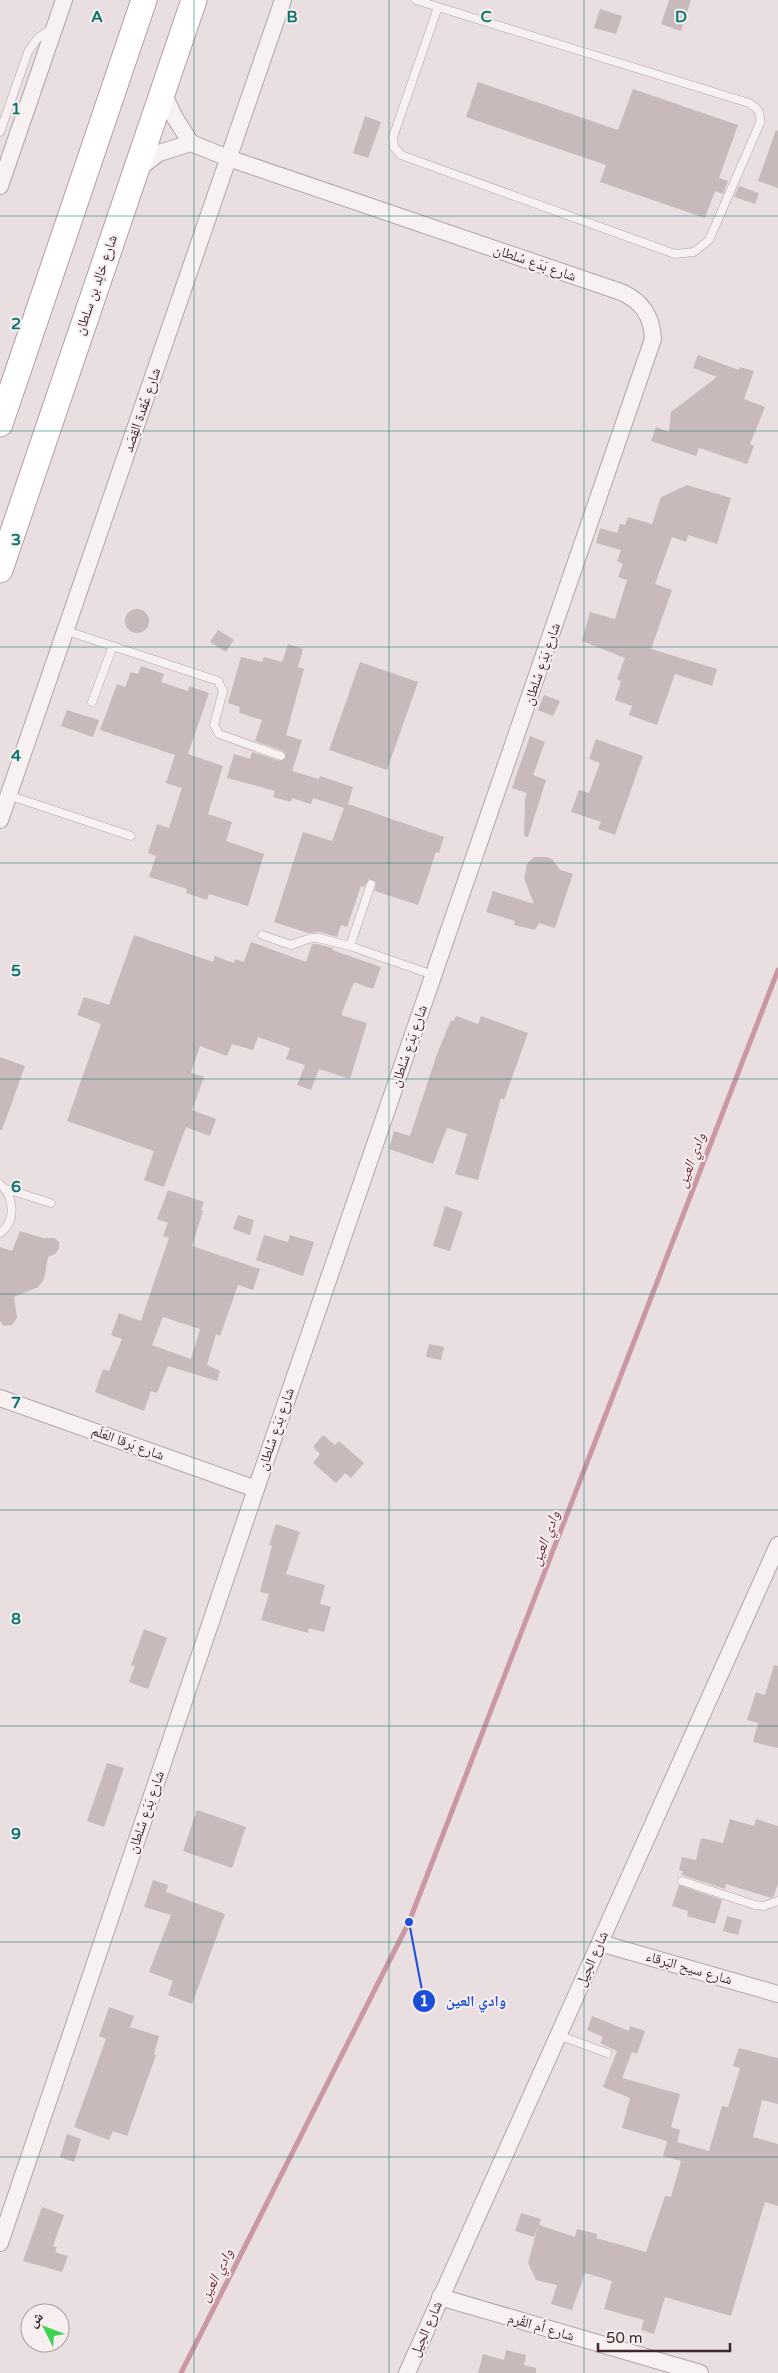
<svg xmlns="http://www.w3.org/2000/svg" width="778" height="2373" font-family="'Varela Round','Noto Naskh Arabic',sans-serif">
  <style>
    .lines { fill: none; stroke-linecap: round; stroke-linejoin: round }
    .stream { stroke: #ca98a2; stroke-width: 5 }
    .building { fill: #c8b9ba; fill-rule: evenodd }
    .lane-casing { stroke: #b3a4a5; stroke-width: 9 }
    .street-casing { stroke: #b3a4a5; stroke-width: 18 }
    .primary-casing { stroke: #b59ea0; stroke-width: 27 }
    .lane { stroke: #f7f1f2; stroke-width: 8 }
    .street { stroke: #f7f1f2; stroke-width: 16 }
    .primary { stroke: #fff; stroke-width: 25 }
    .grid { fill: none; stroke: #0f766e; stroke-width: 1; stroke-opacity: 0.55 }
    .labels { text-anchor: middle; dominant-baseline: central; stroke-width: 4; stroke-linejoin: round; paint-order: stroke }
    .street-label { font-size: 14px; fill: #402729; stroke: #f6eeef }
    .water-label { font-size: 15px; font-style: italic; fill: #75303b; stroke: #f6eeef }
    .grid-label { font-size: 16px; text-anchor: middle; font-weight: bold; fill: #0f766e; stroke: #f6eeef; stroke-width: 4; stroke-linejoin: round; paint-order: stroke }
    .leader { fill: none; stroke: #1d4ed8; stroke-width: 2 }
    .callout-dot { fill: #1d4ed8; stroke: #f6eeef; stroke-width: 2 }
    .mark-label { font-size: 15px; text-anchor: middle; font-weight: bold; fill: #fff }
    .callout-label { font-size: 15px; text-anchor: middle; font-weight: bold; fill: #1d4ed8; stroke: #f6eeef; stroke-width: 4; stroke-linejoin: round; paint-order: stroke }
  </style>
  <rect width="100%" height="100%" fill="#e9dfe0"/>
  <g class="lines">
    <path class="stream" d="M181,2373L409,1922L778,970"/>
  </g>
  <path class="building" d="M669,0H691L681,31L661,24Z
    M600,9L622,16L616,34L594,28Z
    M478,82L618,130L633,89L738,125L719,178L728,181L723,194L715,191L705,218L600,182L606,165L466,117Z
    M365,116L381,122L368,158L353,153Z
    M776,130L778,131V188L758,181Z
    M739,186L759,193L755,204L734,197Z
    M698,355L739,370L740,367L754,371L744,399L765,407L750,444L754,446L747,464L699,448L696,456L651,441L656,427L669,432L671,412L717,377L693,368Z
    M687,485L731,498L717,544L688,535L686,542L672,537L655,584L672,590L651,649L717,669L712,686L675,674L657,725L629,715L632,706L615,700L621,681L617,679L625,658L582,641L590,612L615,619L627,580L618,577L623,564L617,561L621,550L596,543L600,528L617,533L620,524L625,525L628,517L652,524L661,497Z
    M125 621a12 12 0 1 1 24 0a12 12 0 1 1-24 0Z
    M218,630L234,640L226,652L210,642Z
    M288,644L303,649L298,667L304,669L286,735L302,740L292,771L319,779L320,776L353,787L348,804L444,837L439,853L436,852L418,905L375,891L376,882L369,879L364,887L361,886L347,927L341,925L337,937L319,932L308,933L274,922L303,832L332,841L344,808L313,798L311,804L292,798L291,802L273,797L275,791L227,778L234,754L250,759L252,752L280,761L286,758L283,751L255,741L262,720L239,713L240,707L228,703L241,657L262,662L264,657L282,662Z
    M360,662L418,682L387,770L329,750Z
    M141,666L164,674L161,682L188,691L189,686L209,693L188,754L223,766L208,814L232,822L226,841L264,854L248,906L209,894L207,900L186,893L187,889L149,877L156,856L148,853L157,824L169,828L182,788L166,783L175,755L100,730L117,684L125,687L131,672L138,674Z
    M544,695L560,701L553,716L538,710Z
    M67,710L99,720L93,737L61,726Z
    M530,736L545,742L533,775L546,780L528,837L524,836L525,799L527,793L512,788Z
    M596,739L643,756L615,835L598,829L601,822L571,812L579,790L589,793L600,763L589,759Z
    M534,857H546L552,859L560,870L573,874L555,928L539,923L535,930L514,925L515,921L486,912L493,891L534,904L524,878L527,864Z
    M134,935L213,962L215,956L234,963L235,959L244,962L251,942L306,962L312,944H317L333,948L332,950L381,967L373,989L354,982L341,1015L367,1023L350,1079L319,1069L311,1090L297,1085L305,1065L286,1059L290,1048L258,1037L253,1050L232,1044L227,1056L200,1046L191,1073L204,1077L192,1110L216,1119L210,1136L186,1127L164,1187L144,1180L154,1151L67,1121L101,1024L77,1015L84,997L109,1005Z
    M456,1016L478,1024L481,1016L528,1033L504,1100L501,1098L478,1180L455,1174L467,1134L447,1128L433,1164L389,1149L394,1131L410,1136L437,1054L451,1020L454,1021Z
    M0,1057L25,1066L2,1130H0Z
    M168,1190L204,1202L201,1210L203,1211L192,1246L260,1269L253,1290L238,1285L220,1336L216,1334L207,1365L220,1371L217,1381L168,1366L157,1393L151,1391L144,1411L95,1392L103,1369L109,1371L122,1339L111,1335L119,1313L141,1321L169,1238L163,1236L168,1223L157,1219ZM163,1317L200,1329L191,1359L152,1345Z
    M445,1206L463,1212L450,1251L433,1246Z
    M238,1215L254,1220L250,1235L233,1229Z
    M20,1231L43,1238H55L59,1242V1248L55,1254L48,1257L44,1279L38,1287L14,1297L17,1318L12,1325L4,1326L0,1321V1247L12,1251Z
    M264,1235L288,1242L290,1235L314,1242L303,1276L256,1260Z
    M429,1344L444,1347L441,1360L426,1357Z
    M323,1435L335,1445L339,1441L364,1463L351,1478L345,1473L336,1483L313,1463L320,1454L313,1447Z
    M276,1524L300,1532L286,1574L325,1585L320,1604L331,1607L324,1632L309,1628L308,1633L261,1620L269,1594L260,1592L272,1546L269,1545Z
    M144,1629L167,1638L148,1689L129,1682L135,1666L131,1665Z
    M774,1665L778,1666V1748L753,1742L758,1723L747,1720L756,1692L765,1695Z
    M107,1763L124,1768L104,1827L87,1821Z
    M197,1810L246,1827L232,1868L183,1851Z
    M730,1819L754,1826L756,1819L778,1826V1883L774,1896L771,1898L726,1884L725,1889L682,1875L683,1871H679L682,1857L696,1860L701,1838L723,1843Z
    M153,1880L168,1885L166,1892L225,1914L192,2004L168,1995L173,1981L149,1972L171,1915L144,1907Z
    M679,1885L722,1900L715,1924L687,1916L688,1911L672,1906Z
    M727,1916L742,1920L738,1935L723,1931Z
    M109,2007L134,2016L130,2027L159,2036L154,2054L156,2055L127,2136L113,2131L109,2140L74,2127L106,2039L99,2036Z
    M592,2016L629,2031L630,2026L645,2031L637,2054L632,2052L622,2078L680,2094L671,2127L680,2130L677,2142L709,2151L722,2106L728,2107L734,2088L740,2068L733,2066L739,2048L778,2058V2104L762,2100L753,2137L778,2144V2206L765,2202L731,2316L665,2297L654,2334L641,2330L644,2320L604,2309L612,2281L585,2273L572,2310L551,2304L557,2285L536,2280L528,2263L538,2226L534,2237L515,2231L521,2213L541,2219L539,2225L575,2237L577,2229L597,2234L596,2238L646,2252L665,2196L671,2197L681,2161L663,2156L667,2141L622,2128L630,2098L603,2087L617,2051L600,2043L603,2037L587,2030Z
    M67,2134L81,2139L74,2162L60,2157Z
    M42,2207L64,2215L53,2246L57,2247L55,2252L68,2256L62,2272L23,2261Z
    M506,2350L526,2355L524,2365L536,2368V2373H478L483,2354L504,2360Z"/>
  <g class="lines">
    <defs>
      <path id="lane" d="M416,0L438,7L749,103C758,108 761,113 760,123L709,240L694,252L675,254L401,155L394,147L393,137L438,7
        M0,132L28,52L37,39L52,28
        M67,631L218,681L223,691L214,725L219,734L281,756
        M92,702L113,646
        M8,795L131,836
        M262,935L291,945L311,938H318L350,946L433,975
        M350,946L371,884
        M0,1184C14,1196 17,1221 0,1233
        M6,1189L51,1203
        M682,1881L755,1905L764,1906L778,1901
        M558,2035L607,2053"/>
      <path id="street" d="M138,169L159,153L191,143
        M0,186L64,0
        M0,820L283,0
        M0,1398L256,1489
        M600,1943L778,1994
        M0,2243L256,1489L653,339C652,316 642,301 621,292L228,158L191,143L175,118L162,91
        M440,2297L700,2373
        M407,2373L778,1545"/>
      <path id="primary" d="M0,424L144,0
        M0,570L194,0"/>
    </defs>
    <use href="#lane" class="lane-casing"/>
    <use href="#street" class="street-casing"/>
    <use href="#primary" class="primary-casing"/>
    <use href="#lane" class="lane"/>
    <use href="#street" class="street"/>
    <use href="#primary" class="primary"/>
  </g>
  <path class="grid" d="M194,0V2373M389,0V2373M584,0V2373M0,216H778M0,431H778M0,647H778M0,863H778M0,1079H778M0,1294H778M0,1510H778M0,1726H778M0,1942H778M0,2157H778"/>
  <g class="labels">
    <g class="street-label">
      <text transform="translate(535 263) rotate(19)">شارع بَدَع سُلطان</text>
      <text transform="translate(96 285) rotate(-71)">شارع خالِد بن سلطان</text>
      <text transform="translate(142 410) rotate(-71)">شارع عُقدة القِصَد</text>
      <text transform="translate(542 664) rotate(-71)">شارع بَدَع سُلطان</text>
      <text transform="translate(409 1046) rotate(-71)">شارع بَدَع سُلطان</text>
      <text transform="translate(276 1429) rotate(-71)">شارع بَدَع سُلطان</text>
      <text transform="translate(128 1443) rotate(20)">شارع بَرقا العَلَم</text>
      <text transform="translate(146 1812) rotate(-71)">شارع بَدَع سُلطان</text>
      <text transform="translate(592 1959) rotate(-66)">شارع الحِيل</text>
      <text transform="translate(689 1968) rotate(16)">شارع سيح البَرقاء</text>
      <text transform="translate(541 2327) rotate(16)">شارع أم القُرم</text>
      <text transform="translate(426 2329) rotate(-66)">شارع الحِيل</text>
    </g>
    <g class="water-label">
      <text transform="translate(691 1160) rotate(-69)">وادي العين</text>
      <text transform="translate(545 1538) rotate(-69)">وادي العين</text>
      <text transform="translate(216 2275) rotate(-63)">وادي العين</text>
    </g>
  </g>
  <g class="grid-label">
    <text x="97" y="22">A</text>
    <text x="292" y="22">B</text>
    <text x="486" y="22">C</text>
    <text x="681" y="22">D</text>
    <text x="16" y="114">1</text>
    <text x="16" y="329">2</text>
    <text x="16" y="545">3</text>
    <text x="16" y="761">4</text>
    <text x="16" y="976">5</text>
    <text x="16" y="1192">6</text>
    <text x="16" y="1408">7</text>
    <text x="16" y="1624">8</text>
    <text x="16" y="1839">9</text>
  </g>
  <path class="leader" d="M409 1922L424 2001"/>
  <g class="callout-dot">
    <circle cx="409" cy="1922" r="5"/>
    <circle cx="424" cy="2001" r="12"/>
  </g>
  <g class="mark-label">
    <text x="424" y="2006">1</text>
  </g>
  <g class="callout-label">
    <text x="476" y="2006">وادي العين</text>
  </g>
  <g transform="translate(45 2328) rotate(312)"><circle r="24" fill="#f6eeef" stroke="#ad9ea0"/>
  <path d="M0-4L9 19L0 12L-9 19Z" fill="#3fd252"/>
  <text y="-8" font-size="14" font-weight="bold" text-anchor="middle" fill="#402729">ش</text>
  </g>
  <path d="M598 2343v8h132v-8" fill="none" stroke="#402729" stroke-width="2.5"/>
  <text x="606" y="2343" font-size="15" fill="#402729" stroke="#f6eeef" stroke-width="4" paint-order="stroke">50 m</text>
</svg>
